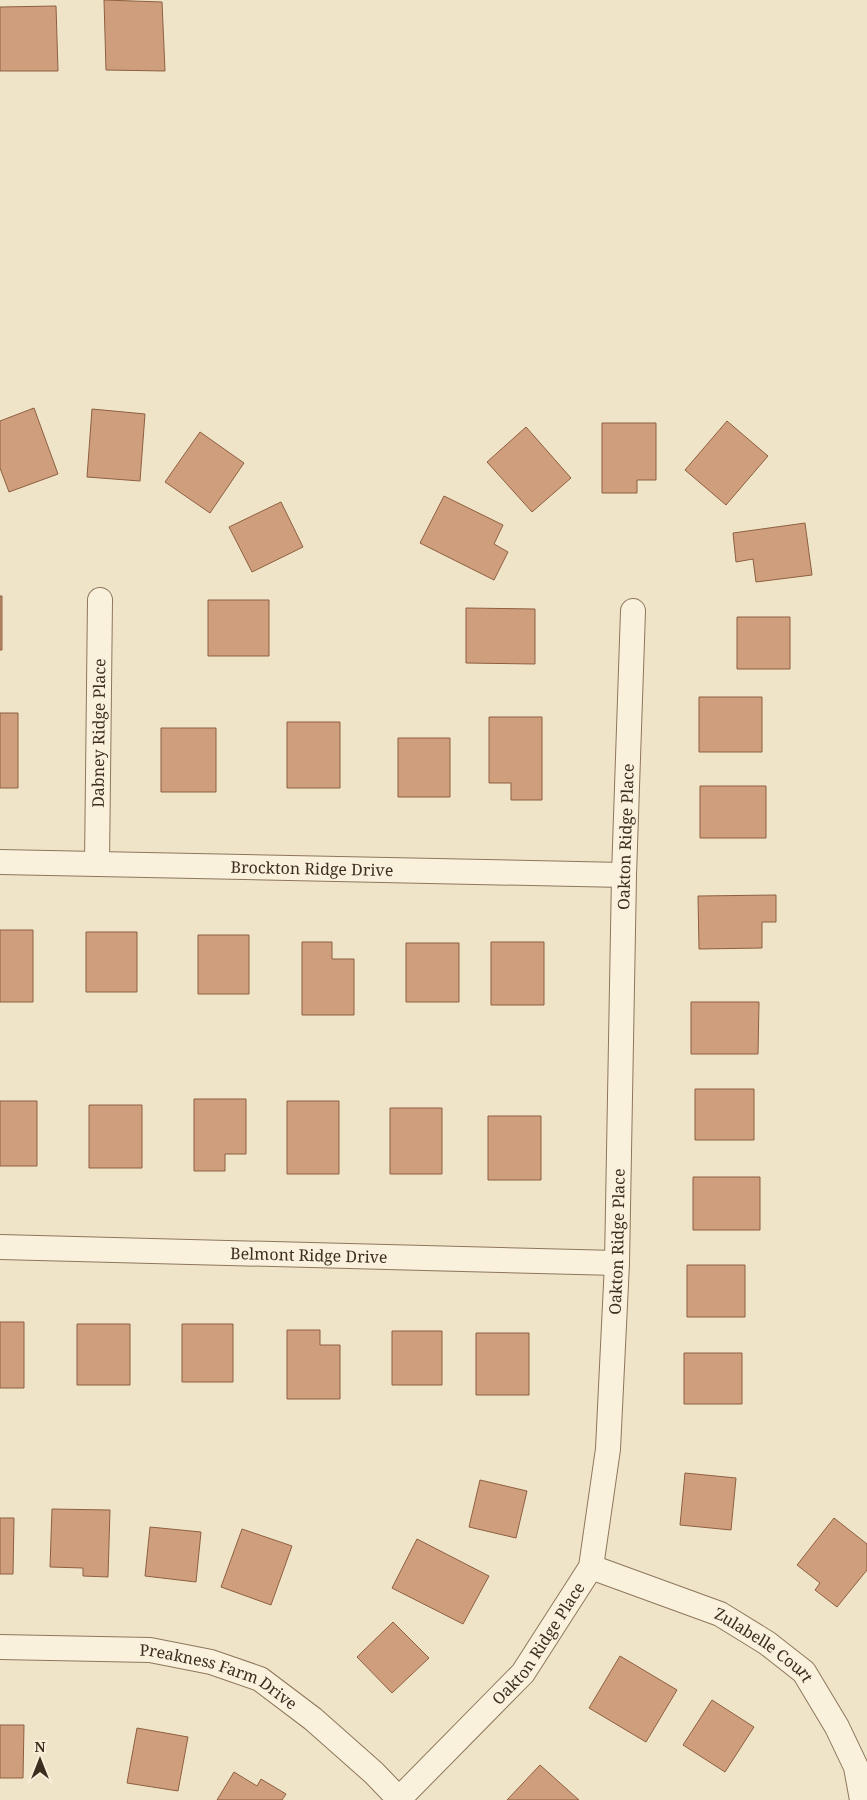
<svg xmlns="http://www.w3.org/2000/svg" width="867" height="1800" font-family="'Noto Serif',serif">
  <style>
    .building { fill: #cf9f7d; stroke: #8d5f41 }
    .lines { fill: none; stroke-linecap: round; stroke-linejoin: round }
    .minor-casing { stroke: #8d765c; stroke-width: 26 }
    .minor { stroke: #faf1dc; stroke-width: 24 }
    .labels { text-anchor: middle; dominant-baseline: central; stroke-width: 4.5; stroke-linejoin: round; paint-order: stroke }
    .street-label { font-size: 16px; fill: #3d2e20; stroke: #f7eed8 }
  </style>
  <rect width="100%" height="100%" fill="#f0e4c8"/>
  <path class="building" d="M104,0L162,2L165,71L106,70Z
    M56,6L58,71H0V7Z
    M34,408L58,474L9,492L0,468V421Z
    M92,409L145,414L140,481L87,477Z
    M727,421L768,456L726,505L685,470Z
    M602,423H656V480H637V493H602Z
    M526,427L571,478L532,512L487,462Z
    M200,432L244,463L210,513L165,482Z
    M444,496L503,525L494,544L508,552L494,580L420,543Z
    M281,502L303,547L252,572L229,527Z
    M805,523L812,575L756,582L753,559L736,562L733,533Z
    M0,596H2V650H0Z
    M208,600H269V656H208Z
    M466,608L535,609V664L466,663Z
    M737,617H790V669H737Z
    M699,697H762V752H699Z
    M0,713H18V788H0Z
    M489,717H542V800H511V783H489Z
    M287,722H340V788H287Z
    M161,728H216V792H161Z
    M398,738H450V797H398Z
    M700,786H766V838H700Z
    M776,895V922H762V948L699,949L698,896Z
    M0,930H33V1002H0Z
    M86,932H137V992H86Z
    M198,935H249V994H198Z
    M302,942H332V959H354V1015H302Z
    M491,942H544V1005H491Z
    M406,943H459V1002H406Z
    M691,1002H759L758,1054H691Z
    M695,1089H754V1140H695Z
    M194,1099H246V1154H225V1171H194Z
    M0,1101H37V1166H0Z
    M287,1101H339V1174H287Z
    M89,1105H142V1168H89Z
    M390,1108H442V1174H390Z
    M488,1116H541V1180H488Z
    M693,1177H760V1230H693Z
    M687,1265H745V1317H687Z
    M0,1322H24V1388H0Z
    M77,1324H130V1385H77Z
    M182,1324H233V1382H182Z
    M287,1330H320V1345H340V1399H287Z
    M392,1331H442V1385H392Z
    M476,1333H529V1395H476Z
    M684,1353H742V1404H684Z
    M685,1473L736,1478L731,1530L680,1525Z
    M480,1480L527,1491L516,1538L469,1527Z
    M52,1509L110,1510L108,1577L83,1576V1568L50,1567Z
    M0,1518H14L13,1574H0Z
    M834,1518L867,1544V1570L837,1607L815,1590L820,1583L797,1565Z
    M150,1527L201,1532L196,1582L145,1576Z
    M242,1529L292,1546L271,1605L221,1587Z
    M417,1539L489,1576L463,1624L392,1588Z
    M393,1622L429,1658L392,1693L357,1657Z
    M620,1656L677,1690L646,1742L589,1708Z
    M712,1700L754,1727L725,1772L683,1745Z
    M0,1725H24L23,1778H0Z
    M137,1728L188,1737L178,1791L127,1783Z
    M540,1765L579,1800H507Z
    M234,1772L257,1786L261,1779L286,1794L282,1800H217Z"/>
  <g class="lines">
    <defs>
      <g id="minor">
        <path id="s1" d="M0,862L624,875"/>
        <path id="s2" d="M97,864L100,600"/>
        <path id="s3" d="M0,1247L617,1263"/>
        <path id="s4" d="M591,1567L720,1614L767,1643L804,1672L837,1727L856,1767L862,1800"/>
        <path id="s5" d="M0,1647L150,1650L211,1662L260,1679L313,1719L374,1773L399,1799"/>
        <path id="s6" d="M398,1800L523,1673L591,1567L608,1449L617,1263L624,875L633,611"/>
      </g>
    </defs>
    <use href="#minor" class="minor-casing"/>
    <use href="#minor" class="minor"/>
  </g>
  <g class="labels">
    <g class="street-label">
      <text stroke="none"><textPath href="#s2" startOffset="131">Dabney Ridge Place</textPath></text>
      <text stroke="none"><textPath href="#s6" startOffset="1036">Oakton Ridge Place</textPath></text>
      <text stroke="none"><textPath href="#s1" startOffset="312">Brockton Ridge Drive</textPath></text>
      <text stroke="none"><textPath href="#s6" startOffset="631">Oakton Ridge Place</textPath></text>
      <text stroke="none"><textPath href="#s3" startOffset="309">Belmont Ridge Drive</textPath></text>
      <text stroke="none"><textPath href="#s6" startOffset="211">Oakton Ridge Place</textPath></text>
      <text stroke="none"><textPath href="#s4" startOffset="191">Zulabelle Court</textPath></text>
      <text stroke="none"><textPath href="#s5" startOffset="224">Preakness Farm Drive</textPath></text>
    </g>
  </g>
  <g transform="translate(40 1760)" stroke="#f7eed8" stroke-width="4" paint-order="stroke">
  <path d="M0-4L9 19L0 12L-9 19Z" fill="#3d2e20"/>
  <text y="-8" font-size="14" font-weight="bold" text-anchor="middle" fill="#3d2e20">N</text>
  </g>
</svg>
